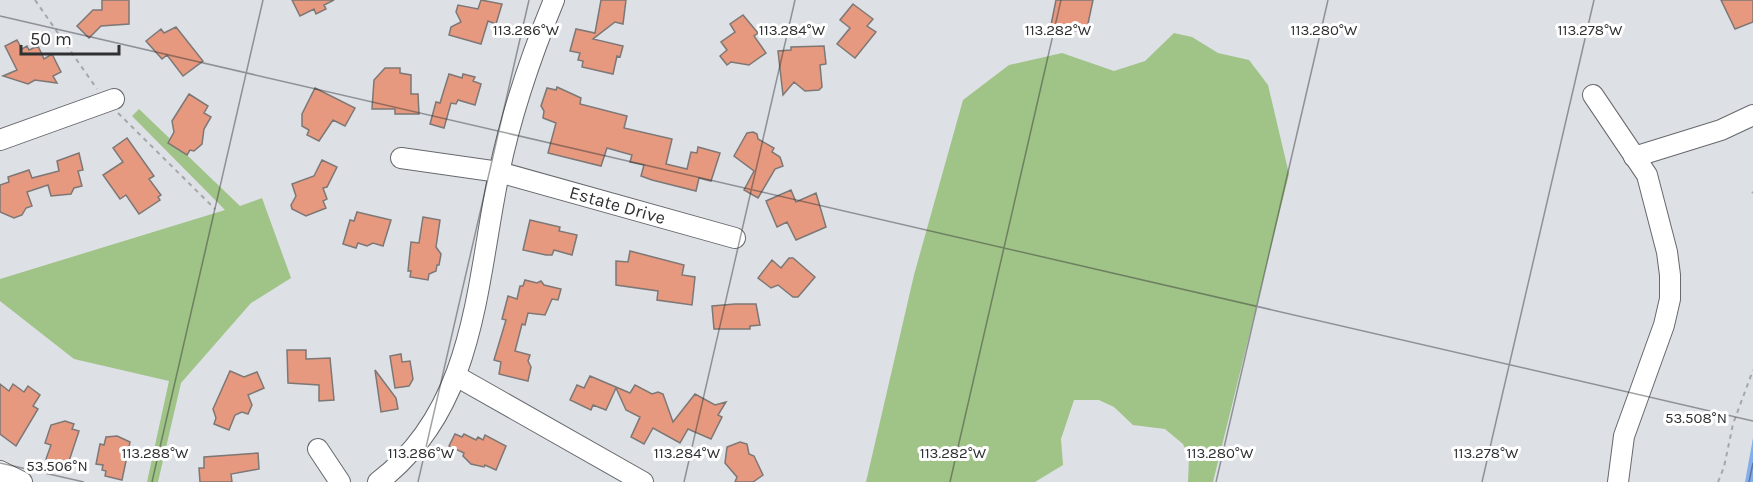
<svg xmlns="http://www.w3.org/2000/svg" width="1753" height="482" font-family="Karla,sans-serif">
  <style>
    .green { fill: #a0c387 }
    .water { fill: #83aeeb }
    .building { fill: #e6997e; stroke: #7d7776; stroke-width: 1.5 }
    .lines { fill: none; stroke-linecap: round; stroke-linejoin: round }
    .minor-casing { stroke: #66696d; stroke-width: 22 }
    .path { stroke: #a4a7ab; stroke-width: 2; stroke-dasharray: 4.5 4.5; stroke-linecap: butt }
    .minor { stroke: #fff; stroke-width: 20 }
    .ticks { fill: none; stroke: #2f3032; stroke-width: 1.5; stroke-opacity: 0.45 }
    .labels { text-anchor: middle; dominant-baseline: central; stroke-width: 6; stroke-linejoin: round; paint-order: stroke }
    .street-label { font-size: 18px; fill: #2f3032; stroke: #fff }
    .ticks-label { font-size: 15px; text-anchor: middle; fill: #2f3032; stroke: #fff; stroke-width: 6; stroke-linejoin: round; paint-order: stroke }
  </style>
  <rect width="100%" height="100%" fill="#dde0e5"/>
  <path class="green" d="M1174,33L1192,37L1218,53L1249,60L1268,85L1289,174L1213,482H1188L1189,458L1183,444L1165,429L1133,425L1114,407L1099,400H1074L1061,439L1063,465L1035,482H866L914,275L963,100L1009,65L1062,53L1114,71L1145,61Z
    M139,109L240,206L262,198L291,278L251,303L181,383L158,482H147L169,381L74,359L0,301V279L225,210L132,116Z"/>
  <path class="water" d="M1753,438V482H1745Z"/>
  <path class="building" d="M102,0H129V24L101,26L89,38L77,26L93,10H102Z
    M292,0H334L324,5L326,9L316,14L314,9L300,16Z
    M481,0L502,4L496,24L488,21L481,44L449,35L451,27L461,22L456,12L458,5L478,9Z
    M601,0H626L623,24L615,22L593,39L623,46L620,57L617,56L613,74L582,67L583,61L578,60L580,53L570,51L576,29L595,33Z
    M1056,0H1093L1086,33L1051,25Z
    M1721,0H1753V22L1735,29Z
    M853,4L873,19L867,26L876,32L855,58L837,44L850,28L840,20Z
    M743,15L758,33L754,36L766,53L749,65L731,62L727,65L720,56L727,50L721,42L735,32L730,24Z
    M176,27L203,61L183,76L167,55L162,59L146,41L161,29L164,33Z
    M17,40L22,49L27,46L29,50L38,46L44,59L52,54L61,72L53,76L57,83L35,80L28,84L3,76L17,70L5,46Z
    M824,46L826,64L820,65L822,87L819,90L805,91L794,82L783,95L778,51L791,50V47Z
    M385,68H400V73L411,75V94H418L419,114H395V109H372L374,80Z
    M449,74L462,78L463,74L475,77L473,81L481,84L475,105L458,100L456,104L451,103L444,128L430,124L436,102L440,103Z
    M557,87L581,98L580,104L627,116L624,128L672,139L666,164L687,169L691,152L697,153L698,147L720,153L711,181L699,178L696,191L652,180L641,176L644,165L630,162L632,155L607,148L601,166L548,153L556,123L543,118L544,111L541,106L547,88L556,90Z
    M315,88L355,108L345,126L333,120L319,141L307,135L309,130L302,126V114Z
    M189,94L208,106L204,113L211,117L204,129L202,144L194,151L190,150L187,155L168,143L174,132L172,121Z
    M753,132L757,134L758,139L774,148L772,152L780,157L783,166L775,169L758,198L744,190L754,171L734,156L747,133Z
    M127,138L154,176L149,179L161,195L158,197L160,200L139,214L126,195L120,199L103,175L123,162L113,148Z
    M79,153L83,170L78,171L82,186L74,188L71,194L51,196L48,185L27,192L32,206L26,208L22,215L14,218L0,212V185L9,182L8,177L29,170L32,178L59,171L57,161Z
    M322,160L337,167L327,187L323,188L327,199L323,201L326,208L306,216L292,209L291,205L296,196L292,184L314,176Z
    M791,190L796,202L816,193L826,227L796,240L787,222L777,227L766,201Z
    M357,212L391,220L383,246L373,243L367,246L358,243L356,248L343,244L350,220L354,221Z
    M423,217L440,220L436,247L441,254L439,265H437L436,271L429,274L428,280L410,277L411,271H408L411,242L419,243Z
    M530,220L560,227L559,231L577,235L572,255L554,250L552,255H546L523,250Z
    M630,251L684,265L682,275L695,277L692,305L657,300L658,291L616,285V261L628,262Z
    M789,258H793L815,277L798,297H793L778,285L771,288L758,278L772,260L781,268Z
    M525,280L537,283L541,281L544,285L561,289L558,300L552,299L545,315L528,313L525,325L522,324L515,351L530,355L528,361L531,367L528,381L499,374L501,362L494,360L506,320L502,319L508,296L517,299L520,286H523Z
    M735,304H756L760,325L750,326V329H714L712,306Z
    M287,350H306V359L330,358L334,400L319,401V385L288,383Z
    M401,354L402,362L410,361L413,379L409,386L395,388L390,356Z
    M375,370L396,398L398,409L381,412Z
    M230,371L244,377L257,372L264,388L248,395L252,405L248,414L242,412L235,415L229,430L214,424L216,418L213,409Z
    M590,376L630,393L635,385L652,394L658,392L663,394L673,422L695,394L715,405L726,402L718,415L722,417L711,439L688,429L680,443L653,428L644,444L631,437L640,417L626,410L616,388L606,410L593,405L591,410L570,400L577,385L584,388Z
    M0,384L9,391L13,384L24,392L28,386L40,395L33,406L38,409L16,446L0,434Z
    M65,421L74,424L72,429L79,431L67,467L46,459L51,445L45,443L51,425Z
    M455,434L462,437L464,434L476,440L478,437L483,440L485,435L506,446L496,470L485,465L484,467L471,464L463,456L464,453L449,446Z
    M117,436L130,442L122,480L105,476L106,471L102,470L103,465L96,464L100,444L104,445L106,437Z
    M740,442L747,444L749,454L754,456L763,475L753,482H735L737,477L725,463L727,447Z
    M258,453L259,469L231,474L232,482H200L199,468H204V457Z"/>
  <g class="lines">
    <defs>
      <g id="minor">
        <path d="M1593,95L1647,175L1667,252L1670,275V299L1664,325L1624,436L1618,482"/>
        <path d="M0,140L114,99"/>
        <path d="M1634,157L1721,130L1753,115"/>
        <path id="s1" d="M401,158L499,172L735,238"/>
        <path d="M456,376L643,482"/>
        <path d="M318,449L340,482"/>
        <path d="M0,471L22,482"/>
        <path d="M378,482C476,408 476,284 499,173C511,114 531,56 554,0"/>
      </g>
    </defs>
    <use href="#minor" class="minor-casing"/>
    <path class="path" d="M35,0L97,89
      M118,113L215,209
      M1752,192L1753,193
      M1718,482L1724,467L1733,424L1753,370"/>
    <use href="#minor" class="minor"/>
  </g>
  <path class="ticks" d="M0,16L1753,421M0,463L84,482M152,482L263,0M418,482L529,0M684,482L795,0M950,482L1061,0M1216,482L1328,0M1482,482L1594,0M1749,482L1753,463"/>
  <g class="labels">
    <g class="street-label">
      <text stroke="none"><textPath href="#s1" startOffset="222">Estate Drive</textPath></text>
    </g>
  </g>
  <g class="ticks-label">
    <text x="526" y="35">113.286°W</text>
    <text x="1058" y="35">113.282°W</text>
    <text x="1324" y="35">113.280°W</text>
    <text x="1590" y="35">113.278°W</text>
    <text x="792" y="35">113.284°W</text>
    <text x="1696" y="423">53.508°N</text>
    <text x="155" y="458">113.288°W</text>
    <text x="421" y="458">113.286°W</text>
    <text x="687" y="458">113.284°W</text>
    <text x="953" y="458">113.282°W</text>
    <text x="1220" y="458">113.280°W</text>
    <text x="1486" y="458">113.278°W</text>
    <text x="57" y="471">53.506°N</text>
  </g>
  <path d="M21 45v9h98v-9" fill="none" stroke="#2f3032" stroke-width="3"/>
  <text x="30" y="45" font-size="18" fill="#2f3032" stroke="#ffffff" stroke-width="4.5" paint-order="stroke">50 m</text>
</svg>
